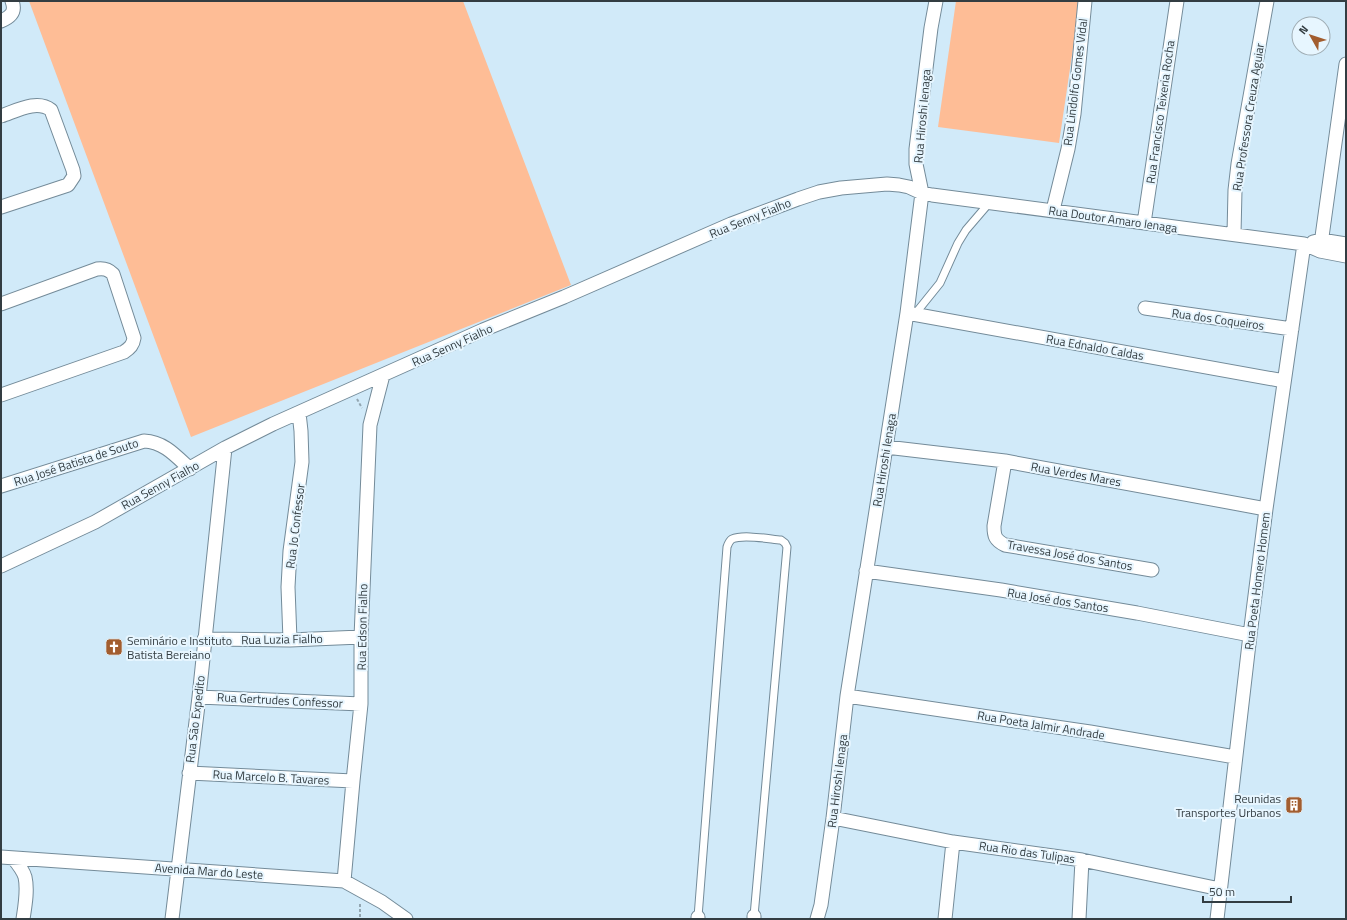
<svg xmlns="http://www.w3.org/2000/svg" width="1347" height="920" font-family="'Titillium Web',sans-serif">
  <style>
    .green { fill: #febd96 }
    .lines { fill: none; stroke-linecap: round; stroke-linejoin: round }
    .service-casing { stroke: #748b99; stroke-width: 9 }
    .minor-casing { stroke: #748b99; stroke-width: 15 }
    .path { stroke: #93a6b1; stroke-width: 2; stroke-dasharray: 3 2; stroke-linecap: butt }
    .service { stroke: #fff; stroke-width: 7 }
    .minor { stroke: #fff; stroke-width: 13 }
    .labels { text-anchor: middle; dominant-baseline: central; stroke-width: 4; stroke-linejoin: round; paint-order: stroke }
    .street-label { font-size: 12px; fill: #333d42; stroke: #e7f6ff }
    .poi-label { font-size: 12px; fill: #333d42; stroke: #e7f6ff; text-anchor: start }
  </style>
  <rect width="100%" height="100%" fill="#d1eaf9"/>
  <path class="green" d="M29,1H463L571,285L191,437Z
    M956,1H1080L1059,143L938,127Z"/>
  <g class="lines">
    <defs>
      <path id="service" d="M915,314L940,283L958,243L966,230L990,202
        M698,917L727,547C728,544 729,541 732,539C743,534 769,539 781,540L785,543L787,547L754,916"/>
      <path id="minor" d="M1,21C11,17 16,12 12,1
        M1,116C16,111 37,99 51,110L73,170L74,176L68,185L1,207
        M1053,210L1068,149L1074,114L1085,1
        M1144,223L1177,1
        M1234,234L1235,190L1238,164L1267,1
        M1313,242L1321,240L1346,244
        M1320,251L1346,64
        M1,304L97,269C104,268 108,269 113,274L134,338C133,345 130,348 124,352L1,395
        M1145,308L1292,329
        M907,313L1284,381
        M886,447L1005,461L1266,509
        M1005,461L994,526C994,536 995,540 1005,545L1152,570
        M1,486L144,441C164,442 175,455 190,469
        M1,566L95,522L225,448L273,424L483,330L564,297L731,224L798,199L819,192L841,188L887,184L899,185L909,187L922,193L932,195L1304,244L1320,251L1346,256
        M866,571L1001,590L1137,613L1250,635
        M204,639L290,640L361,637
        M290,640L288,587L290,551L302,462L301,431L299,413
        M847,696L1090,732L1235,757
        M199,697L361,704
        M189,773L353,781
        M833,818L953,842L1082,860L1220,889
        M1,857L344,881L382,902L406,919
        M13,858C18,864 23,870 25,877C28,890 25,906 23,919
        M344,881L353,781L361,704V637L370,425L383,375
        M172,919L199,697L225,448
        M698,919V917
        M754,919V916
        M817,919L821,905L833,818L847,696L907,313L922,193L916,164V149L931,28L936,1
        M945,919L953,842
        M1079,919L1082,860
        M1217,919L1250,635L1266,509L1304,244"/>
    </defs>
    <use href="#service" class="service-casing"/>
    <use href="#minor" class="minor-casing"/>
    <path class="path" d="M357,399L362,408
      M360,904V919"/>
    <use href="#service" class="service"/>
    <use href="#minor" class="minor"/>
  </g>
  <defs>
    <symbol id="church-square" viewBox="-11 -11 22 22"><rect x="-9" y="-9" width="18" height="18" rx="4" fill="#a25d2f" stroke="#e7f6ff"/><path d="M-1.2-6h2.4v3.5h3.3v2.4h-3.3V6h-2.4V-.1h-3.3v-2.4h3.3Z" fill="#fff"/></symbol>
    <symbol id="building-square" viewBox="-11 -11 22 22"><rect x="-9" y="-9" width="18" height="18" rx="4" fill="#a25d2f" stroke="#e7f6ff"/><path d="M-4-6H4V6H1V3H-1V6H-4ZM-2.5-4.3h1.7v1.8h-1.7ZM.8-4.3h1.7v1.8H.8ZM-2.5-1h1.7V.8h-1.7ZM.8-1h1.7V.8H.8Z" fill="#fff"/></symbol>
  </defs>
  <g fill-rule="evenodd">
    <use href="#church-square" x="104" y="637" width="20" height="20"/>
    <use href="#building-square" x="1284" y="795" width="20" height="20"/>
  </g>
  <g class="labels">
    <g class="street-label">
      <text transform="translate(1075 82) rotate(-83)">Rua Lindolfo Gomes Vidal</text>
      <text transform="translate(1160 112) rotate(-82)">Rua Francisco Teixeria Rocha</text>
      <text transform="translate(922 116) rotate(-85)">Rua Hiroshi Ienaga</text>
      <text transform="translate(1248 117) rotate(-81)">Rua Professora Creuza Aguiar</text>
      <text transform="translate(750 218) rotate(-22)">Rua Senny Fialho</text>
      <text transform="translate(1113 219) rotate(8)">Rua Doutor Amaro Ienaga</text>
      <text transform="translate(1218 319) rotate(8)">Rua dos Coqueiros</text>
      <text transform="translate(452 345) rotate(-24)">Rua Senny Fialho</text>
      <text transform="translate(1095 347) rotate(10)">Rua Ednaldo Caldas</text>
      <text transform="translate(884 460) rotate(-81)">Rua Hiroshi Ienaga</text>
      <text transform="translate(76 462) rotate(-18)">Rua José Batista de Souto</text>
      <text transform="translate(1076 474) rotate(10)">Rua Verdes Mares</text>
      <text transform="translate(160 485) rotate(-29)">Rua Senny Fialho</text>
      <text transform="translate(295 526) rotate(-83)">Rua Jo Confessor</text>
      <text transform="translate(1070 555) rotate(10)">Travessa José dos Santos</text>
      <text transform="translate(1257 581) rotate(-83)">Rua Poeta Homero Homem</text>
      <text transform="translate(1058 600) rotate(9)">Rua José dos Santos</text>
      <text transform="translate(362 627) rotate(-89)">Rua Edson Fialho</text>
      <text transform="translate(282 639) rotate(-1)">Rua Luzia Fialho</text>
      <text transform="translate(280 700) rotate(3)">Rua Gertrudes Confessor</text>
      <text transform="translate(195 719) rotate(-83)">Rua São Expedito</text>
      <text transform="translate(1041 725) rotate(9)">Rua Poeta Jalmir Andrade</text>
      <text transform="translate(271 777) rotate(3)">Rua Marcelo B. Tavares</text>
      <text transform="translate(837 781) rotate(-83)">Rua Hiroshi Ienaga</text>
      <text transform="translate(1027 852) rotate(8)">Rua Rio das Tulipas</text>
      <text transform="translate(209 871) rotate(4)">Avenida Mar do Leste</text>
    </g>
    <g class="poi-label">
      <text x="127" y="640">Seminário e Instituto<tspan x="127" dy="14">Batista Bereiano</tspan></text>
      <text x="1281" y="798" text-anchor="end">Reunidas<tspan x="1281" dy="14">Transportes Urbanos</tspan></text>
    </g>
  </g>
  <rect width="1347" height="920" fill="none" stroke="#333d42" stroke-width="4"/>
  <g transform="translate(1311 36) rotate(309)"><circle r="19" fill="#e7f6ff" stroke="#9facb3"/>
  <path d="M0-3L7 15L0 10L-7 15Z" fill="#a25d2f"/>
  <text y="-6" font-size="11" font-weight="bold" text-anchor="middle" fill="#333d42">N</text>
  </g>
  <path d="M1203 896v6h88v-6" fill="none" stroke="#333d42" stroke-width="2"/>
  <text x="1209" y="896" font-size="12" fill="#333d42" stroke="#e7f6ff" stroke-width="3" paint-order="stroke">50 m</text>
</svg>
